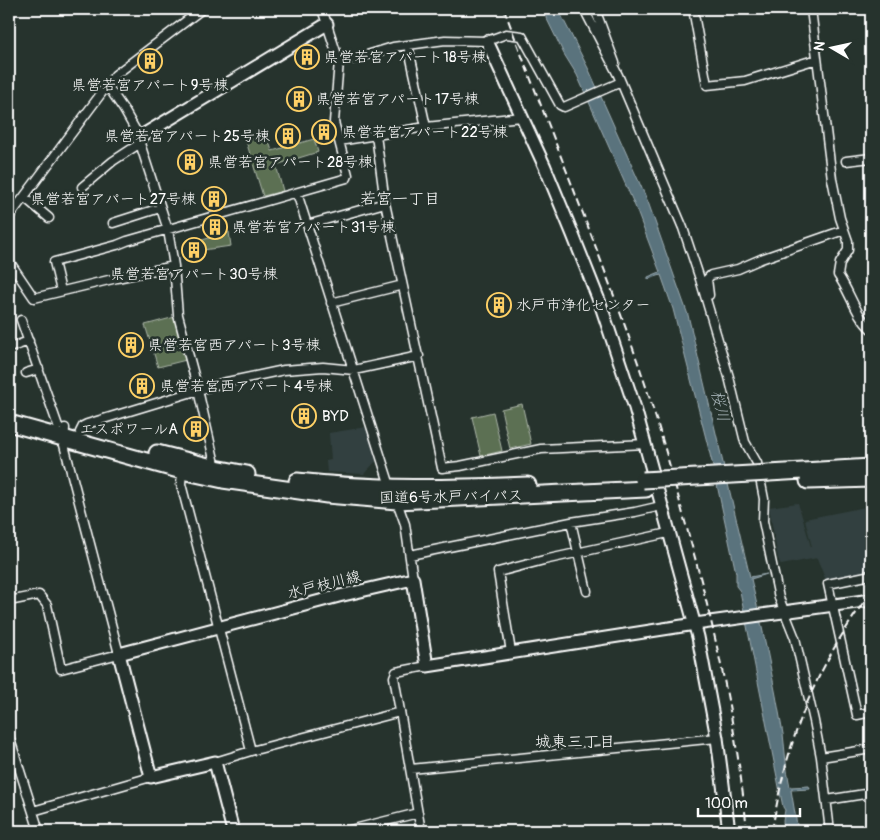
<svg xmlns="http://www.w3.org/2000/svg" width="880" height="840" font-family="Pangolin,'Klee One',sans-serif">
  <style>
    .built { fill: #334140 }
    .green { fill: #5b6f53; stroke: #adb7a9 }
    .water { fill: #5a737d; stroke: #9cabb1 }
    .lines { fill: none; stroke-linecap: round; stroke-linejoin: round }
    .street-casing { stroke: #fff; stroke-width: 11 }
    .secondary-casing { stroke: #fff; stroke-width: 15 }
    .highway-casing { stroke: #fff; stroke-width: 19 }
    .street { stroke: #26332d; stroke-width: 8 }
    .secondary { stroke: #26332d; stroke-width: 11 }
    .highway { stroke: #26332d; stroke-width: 15 }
    .rail { stroke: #fff; stroke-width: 2; stroke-dasharray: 8 4; stroke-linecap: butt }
    .highway-bridge-casing { stroke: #fff; stroke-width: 19; stroke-linecap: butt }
    .highway-bridge { stroke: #26332d; stroke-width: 15 }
    .labels { text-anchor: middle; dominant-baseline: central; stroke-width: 5; stroke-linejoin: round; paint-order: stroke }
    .poi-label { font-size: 15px; fill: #fff; stroke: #26332d; text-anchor: start }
    .street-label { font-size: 15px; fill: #fff; stroke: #26332d }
    .neighbourhood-label { font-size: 16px; fill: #fff; stroke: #26332d }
    .water-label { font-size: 16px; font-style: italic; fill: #acb9be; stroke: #26332d }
  </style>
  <rect width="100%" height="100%" fill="#26332d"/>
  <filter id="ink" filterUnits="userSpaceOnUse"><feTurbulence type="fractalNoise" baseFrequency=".02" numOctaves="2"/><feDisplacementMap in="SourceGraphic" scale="10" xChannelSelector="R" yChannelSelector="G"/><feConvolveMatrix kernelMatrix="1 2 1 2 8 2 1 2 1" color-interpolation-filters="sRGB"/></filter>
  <g filter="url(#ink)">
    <path class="built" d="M367,427L376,461L364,474L327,472L326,461L331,460L329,433Z
      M798,503L811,547H812L805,519L871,506V574L827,583L817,558L781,565L778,558L769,507Z"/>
    <path class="green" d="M267,135L272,151L314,139L318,152L276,165L283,191L263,196L246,141Z
      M229,232L231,246L203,250L199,241Z
      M175,317L186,360L158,367L145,325Z
      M522,404L531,444L510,449L501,409Z
      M493,412L502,451L481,456L472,417Z"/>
    <path class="water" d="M542,9H558L589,70L648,202L688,315L750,577L767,574L751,579C763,630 774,682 783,734C785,751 786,769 790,787L809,786L810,789L791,790L798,831H784L783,821L785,810L783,807L740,591L736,586V573L713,466L673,309L661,275L648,279V277L660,272L635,206L577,75L564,54Z"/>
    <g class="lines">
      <defs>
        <path id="street" d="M584,9L618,75L683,228L700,279L729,377L745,442L757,463L764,499L763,521L779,598L795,638L814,721L821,757L830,831
          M595,9L615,63
          M693,9L707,85L745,81L817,59
          M811,9L832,179L840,218L848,241V250L840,263L838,275C850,292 855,314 871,329
          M408,45L426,127
          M339,61L354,59L393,47L408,45L445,40L487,41L506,34L522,36L560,105L564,107L621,82
          M107,85L124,110L136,131L168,230L174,266L178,315L198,390L216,468
          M871,120V121
          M376,135L385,203L442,468L460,466L541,449L646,444
          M339,141L426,127L522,117
          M846,161L871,158
          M82,187L113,161L139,144
          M297,193L391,489
          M24,197L49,218
          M9,217L115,75L202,9
          M113,223L160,208
          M307,225L385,203
          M9,261L34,298L117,278L174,266
          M61,291L54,262L117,245L127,241L347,178L348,175L334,122L339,61L322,9
          M709,295L707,279L711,275L738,269L761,259L844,230
          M331,303L399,286
          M21,320L58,426
          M9,348L29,341
          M26,373L39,369
          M80,432L83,426L87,424L222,383L284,370L323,367L354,370L419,356
          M182,471L181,484L251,751
          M396,499L405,524L413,579
          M571,522L587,591
          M410,555L571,522L635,512L661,506
          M871,575L828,584L857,715L871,712
          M9,601L39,595L47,605L61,669L119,654L64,445L65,428
          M511,652L498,572L544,560L668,533
          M9,736L39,831
          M821,757L871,749
          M215,762L251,751L400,712
          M411,769L717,738
          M827,800L871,793
          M33,811L151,777
          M346,831L418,813
          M421,831L394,677L396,672L427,666"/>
        <path id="secondary" d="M487,41L545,167L573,235L600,303L635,408L698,637L717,738L729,831
          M138,138L327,24
          M233,831L215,762L151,777L119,654L339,596L413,579L427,666L695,624L871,600"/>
        <path id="highway" d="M9,423L182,471L223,480L327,495L397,501L646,489
          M157,453L216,468L247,474
          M769,473L871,467
          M297,481C374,490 451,488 528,485
          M808,481L871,479"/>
      </defs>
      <use href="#street" class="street-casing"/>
      <use href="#secondary" class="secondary-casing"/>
      <use href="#highway" class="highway-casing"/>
      <use href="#street" class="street"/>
      <use href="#secondary" class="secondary"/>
      <use href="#highway" class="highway"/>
      <path class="rail" d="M504,9C548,126 596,242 637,360C655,412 670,465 684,518C713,620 737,725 747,831
        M772,831C787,738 815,668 871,592"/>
      <defs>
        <path id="highway-bridge" d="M643,480L769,473"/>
      </defs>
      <use href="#highway-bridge" class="highway-bridge-casing"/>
      <use href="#highway-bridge" class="highway-bridge"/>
    </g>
  </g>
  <defs>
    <symbol id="building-ring" viewBox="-11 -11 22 22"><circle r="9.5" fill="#26332d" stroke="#ffd166" stroke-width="1.5"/><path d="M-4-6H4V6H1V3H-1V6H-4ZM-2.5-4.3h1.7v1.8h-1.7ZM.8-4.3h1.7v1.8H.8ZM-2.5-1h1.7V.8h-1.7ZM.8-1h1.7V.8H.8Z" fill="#ffd166"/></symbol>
  </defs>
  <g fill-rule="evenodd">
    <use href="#building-ring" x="293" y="43" width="28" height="28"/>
    <use href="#building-ring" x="136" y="47" width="28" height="28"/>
    <use href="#building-ring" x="285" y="85" width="28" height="28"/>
    <use href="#building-ring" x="310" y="118" width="28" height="28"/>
    <use href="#building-ring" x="274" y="122" width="28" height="28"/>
    <use href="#building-ring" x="176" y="148" width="28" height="28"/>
    <use href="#building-ring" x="200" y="185" width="28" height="28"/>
    <use href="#building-ring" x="201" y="213" width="28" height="28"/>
    <use href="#building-ring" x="180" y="236" width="28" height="28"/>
    <use href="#building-ring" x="485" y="291" width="28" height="28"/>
    <use href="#building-ring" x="117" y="331" width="28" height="28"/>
    <use href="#building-ring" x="128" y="372" width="28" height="28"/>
    <use href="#building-ring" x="290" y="402" width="28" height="28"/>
    <use href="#building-ring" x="182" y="415" width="28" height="28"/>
  </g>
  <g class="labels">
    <g class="poi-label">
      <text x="324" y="57">県営若宮アパート18号棟</text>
      <text x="150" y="85" text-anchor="middle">県営若宮アパート9号棟</text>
      <text x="316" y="99">県営若宮アパート17号棟</text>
      <text x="342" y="132">県営若宮アパート22号棟</text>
      <text x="270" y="136" text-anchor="end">県営若宮アパート25号棟</text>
      <text x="208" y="162">県営若宮アパート28号棟</text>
      <text x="196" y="199" text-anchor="end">県営若宮アパート27号棟</text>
      <text x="232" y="227">県営若宮アパート31号棟</text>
      <text x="194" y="274" text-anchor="middle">県営若宮アパート30号棟</text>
      <text x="516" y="305">水戸市浄化センター</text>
      <text x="148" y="345">県営若宮西アパート3号棟</text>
      <text x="160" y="386">県営若宮西アパート4号棟</text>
      <text x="322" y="416">BYD</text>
      <text x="178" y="429" text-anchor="end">エスポワールA</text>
    </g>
    <g class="street-label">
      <text transform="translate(451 497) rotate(-1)">国道6号水戸バイパス</text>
      <text transform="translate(324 585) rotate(-14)">水戸枝川線</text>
    </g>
    <g class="neighbourhood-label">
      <text x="400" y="199">若宮一丁目</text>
      <text x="575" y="742">城東三丁目</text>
    </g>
    <g class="water-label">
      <text transform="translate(720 406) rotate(77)">桜川</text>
    </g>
  </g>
  <rect width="880" height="840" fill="none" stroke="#26332d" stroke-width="30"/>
  <rect x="15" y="15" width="850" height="810" fill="none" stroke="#fff" stroke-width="2" filter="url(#ink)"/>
  <g transform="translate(832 48) rotate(279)" stroke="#26332d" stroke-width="4" paint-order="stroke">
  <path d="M0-4L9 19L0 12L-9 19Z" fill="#ffffff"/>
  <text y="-8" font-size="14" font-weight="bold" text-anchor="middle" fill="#ffffff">N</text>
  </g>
  <path d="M698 808v8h102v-8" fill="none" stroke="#ffffff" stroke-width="2.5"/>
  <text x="705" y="808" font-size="15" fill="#ffffff" stroke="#26332d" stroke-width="4" paint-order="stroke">100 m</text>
</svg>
